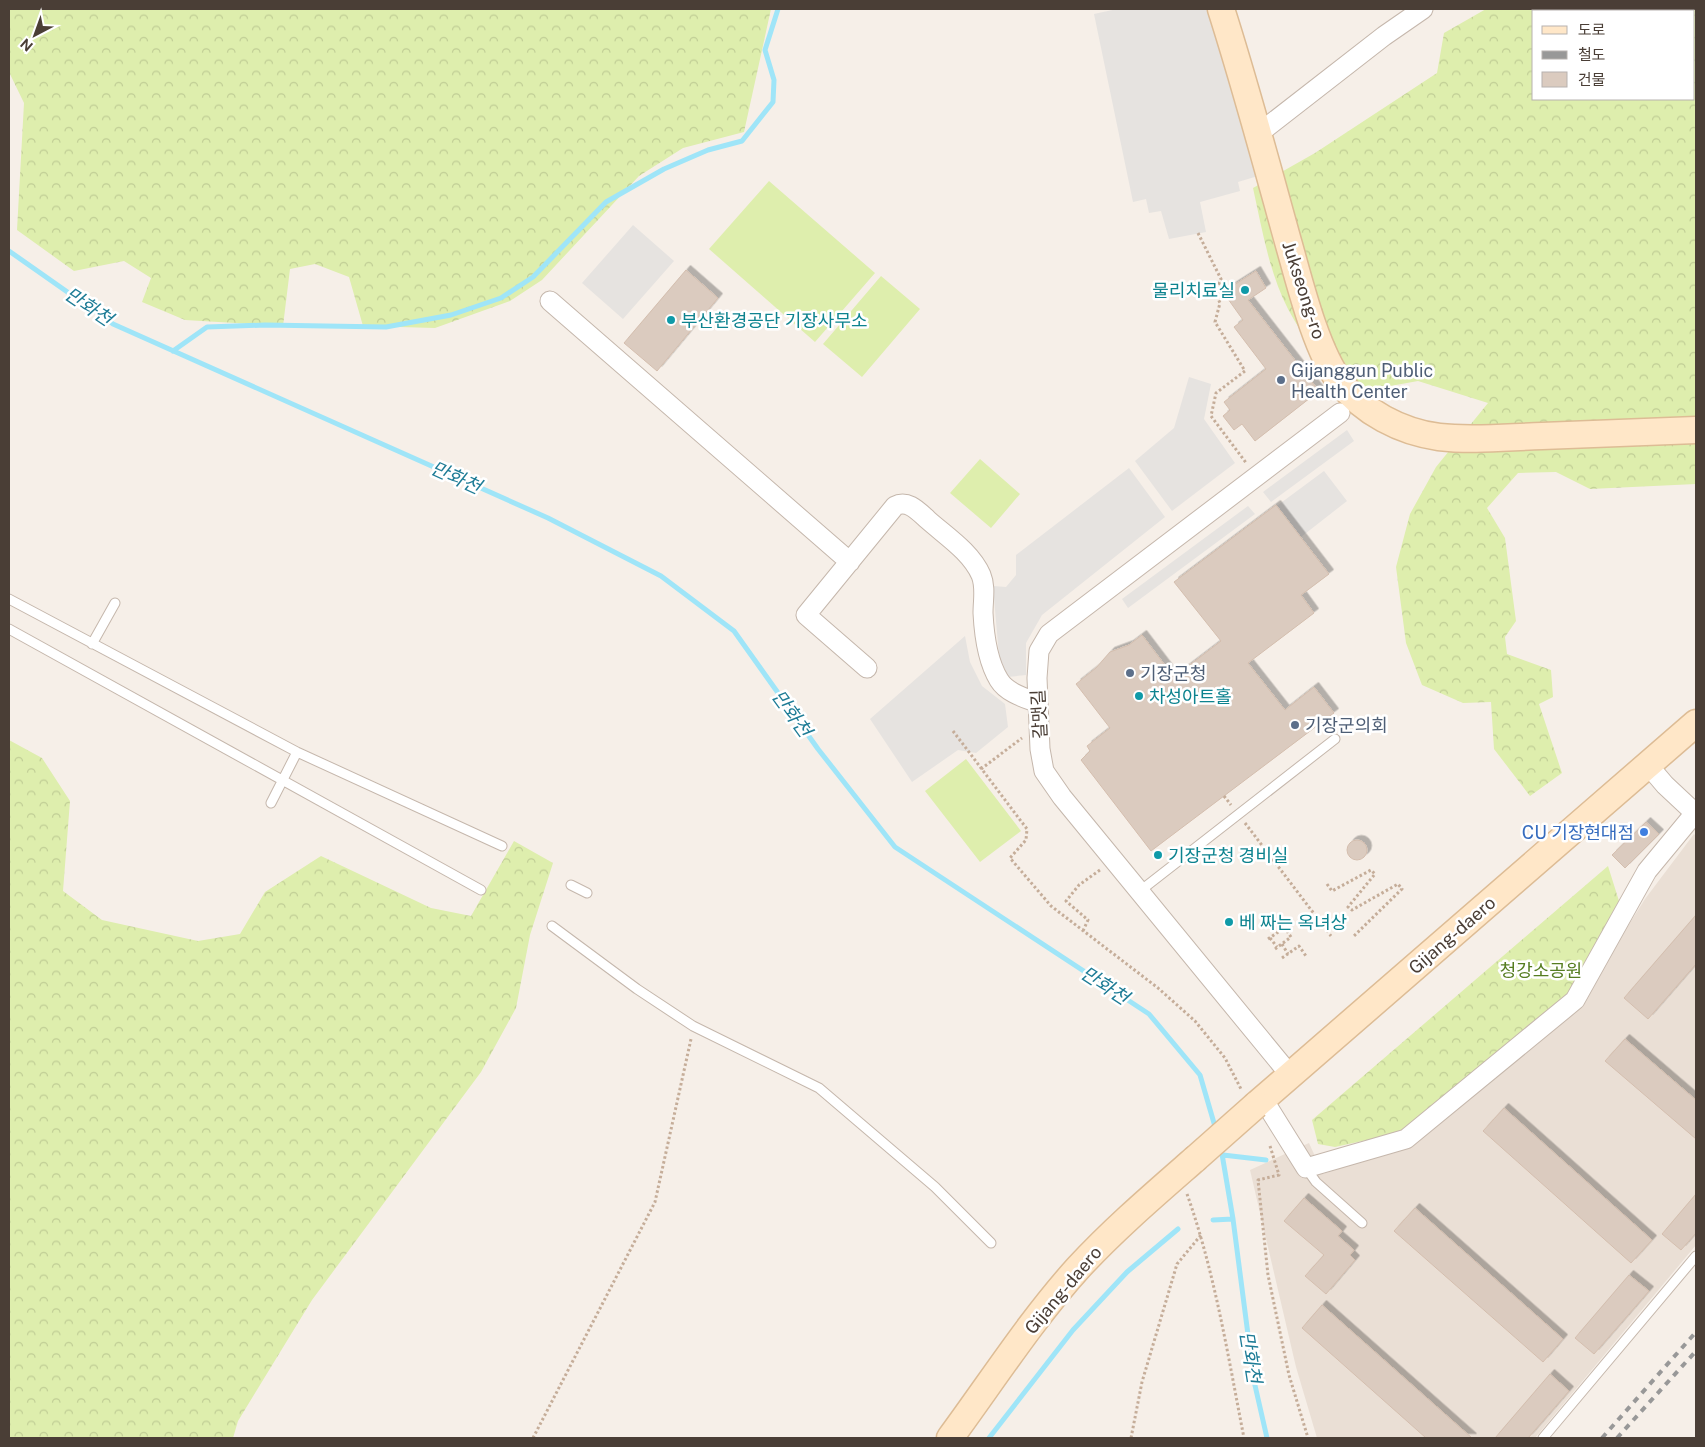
<svg xmlns="http://www.w3.org/2000/svg" width="1705" height="1447" font-family="'Public Sans','Noto Sans KR',sans-serif">
  <style>
    .residential { fill: #eadfd5 }
    .forest { fill: url(#forest-crowns) }
    .garden { fill: #deeead }
    .parking { fill: #e6e3e0 }
    .lines { fill: none; stroke-linecap: round; stroke-linejoin: round }
    .stream { stroke: #9fe5f8; stroke-width: 5 }
    .building { fill: #dbcbbf; stroke: #d4beae; filter: url(#shadow) }
    .lane-casing { stroke: #c5b7ac; stroke-width: 11 }
    .street-casing { stroke: #c5b7ac; stroke-width: 21 }
    .secondary-casing { stroke: #ddbc95; stroke-width: 29 }
    .path { stroke: #c5ad99; stroke-width: 3; stroke-dasharray: 2.5 2.5; stroke-linecap: butt }
    .lane { stroke: #fff; stroke-width: 9 }
    .street { stroke: #fff; stroke-width: 19 }
    .secondary { stroke: #ffe7c8; stroke-width: 26 }
    .rail { stroke: #989898; stroke-width: 4; stroke-dasharray: 6 6; stroke-linecap: butt }
    .secondary-bridge-casing { stroke: #ddbc95; stroke-width: 29; stroke-linecap: butt }
    .secondary-bridge { stroke: #ffe7c8; stroke-width: 26 }
    .culture-dot { fill: #0f9aa8; stroke: #fff; stroke-width: 2 }
    .service-dot { fill: #5c6f8a; stroke: #fff; stroke-width: 2 }
    .shop-dot { fill: #3f7fe0; stroke: #fff; stroke-width: 2 }
    .labels { text-anchor: middle; dominant-baseline: central; stroke-width: 5; stroke-linejoin: round; paint-order: stroke }
    .culture-label { font-size: 18px; fill: #0d838f; stroke: #fff; text-anchor: start }
    .street-label { font-size: 18px; fill: #4a3e36; stroke: #fff }
    .service-label { font-size: 18px; fill: #4e5e75; stroke: #fff; text-anchor: start }
    .shop-label { font-size: 18px; fill: #366cbe; stroke: #fff; text-anchor: end }
    .park-label { font-size: 18px; fill: #567d21; stroke: #fff }
    .water-label { font-size: 19px; font-style: italic; fill: #1e7c96; stroke: #fff }
  </style>
  <defs>
    <pattern id="forest-crowns" width="20" height="18" patternUnits="userSpaceOnUse" patternTransform="scale(1.25)"><rect width="20" height="18" fill="#deeead"/><path d="M2 6a3 3 0 1 1 6 0M12 15a3 3 0 1 1 6 0" fill="none" stroke="#c0cd95"/></pattern>
    <filter id="shadow"><feDropShadow dx="4.5" dy="-4.5" stdDeviation="0" flood-color="#0004"/></filter>
  </defs>
  <rect width="100%" height="100%" fill="#f6efe8"/>
  <path class="residential" d="M1694,834L1696,836V1245L1535,1438H1317L1296,1367L1250,1170L1309,1143L1323,1174L1408,1146L1582,999L1645,899Z"/>
  <path class="forest" d="M9,9H771L744,132L683,148L639,176L542,280L510,301L435,328L363,326L349,277L315,264L290,269L283,326L185,320L142,302L151,278L124,261L74,271L17,230L24,103L9,72Z
    M1486,9H1556L1557,11H1534V99H1694V11H1628L1629,9H1696V484L1590,489L1556,472L1518,473L1487,508L1505,538L1516,621L1505,637L1507,654L1551,670L1553,697L1539,704L1562,773L1530,796L1494,749L1491,702L1463,703L1422,685L1406,643L1396,567L1410,514L1436,467L1488,403L1418,381L1346,394C1326,367 1304,339 1288,309C1269,272 1262,229 1253,188L1315,153L1437,73L1444,33Z
    M9,740L42,758L70,801L63,891L102,920L198,941L240,934L265,892L321,856L431,908L471,916L514,841L553,863L530,935L516,1008L481,1072L312,1300L238,1421L233,1438H9Z
    M1608,866L1619,901L1568,993L1403,1132L1335,1147L1318,1144L1312,1120Z"/>
  <path class="garden" d="M769,181L875,273L815,342L709,249Z
    M881,276L920,309L862,377L823,344Z
    M980,459L1020,494L991,528L950,493Z
    M966,759L1021,831L980,862L925,791Z"/>
  <path class="parking" d="M1117,9H1207L1212,16L1258,176L1238,182L1240,191L1200,202L1206,232L1169,239L1161,211L1149,213L1146,199L1133,202L1094,14Z
    M633,225L674,261L623,319L582,283Z
    M1189,377L1211,384L1204,419L1235,463L1172,511L1135,461L1174,428Z
    M1347,430L1354,441L1271,502L1263,492Z
    M1129,468L1165,517L1042,615L1026,643V675L1008,677L999,656L993,586L1006,587L1016,575V555Z
    M1324,471L1347,501L1301,537L1329,574L1229,651L1174,582Z
    M1248,506L1255,514L1128,608L1122,599Z
    M965,636L970,662L982,686L1005,704L1008,727L976,753L958,750L912,782L870,719Z"/>
  <g class="lines">
    <path class="stream" d="M9,251L113,324L548,518L661,576L734,631L818,749L895,847L1149,1014L1200,1075L1216,1130
      M173,351L207,327L265,325L386,327L451,315L501,298L533,277L606,202L664,169L708,150L742,141L773,102L774,80L765,50L778,9
      M1221,1148L1233,1219L1254,1381L1267,1438
      M1223,1155L1266,1160
      M1213,1220L1233,1219
      M989,1438L1073,1330L1127,1272L1178,1229"/>
  </g>
  <path class="building" d="M686,270L718,298L657,371L624,343Z
    M1256,271L1266,288L1248,300L1319,391L1255,441L1242,424L1234,430L1223,416L1230,410L1224,402L1266,369L1234,327L1243,320L1223,292Z
    M1276,505L1329,574L1301,595L1314,613L1248,663L1285,710L1314,687L1334,713L1151,851L1081,760L1090,751L1087,746L1110,728L1076,684L1096,668L1110,652L1129,645L1142,635L1174,677L1221,641L1174,582Z
    M1646,822L1659,834L1625,868L1612,855Z
    M1347 850a10 10 0 1 1 20 0a10 10 0 1 1-20 0Z
    M1696,915V964L1648,1019L1624,998Z
    M1625,1039L1696,1100V1139L1605,1061Z
    M1504,1108L1652,1240L1631,1263L1483,1131Z
    M1696,1194V1233L1681,1250L1662,1234Z
    M1304,1198L1342,1231L1338,1236L1354,1250L1350,1255L1355,1260L1326,1294L1305,1276L1324,1255L1284,1221Z
    M1415,1208L1563,1339L1543,1362L1394,1231Z
    M1629,1275L1649,1291L1594,1354L1575,1338Z
    M1322,1305L1472,1438H1426L1302,1328Z
    M1550,1374L1569,1391L1528,1438H1495Z"/>
  <g class="lines">
    <defs>
      <path id="lane" d="M9,599L297,752L502,846
        M9,629L481,890
        M92,644L115,603
        M271,803L297,752
        M571,885L587,893
        M1140,891L1335,739
        M552,926L637,989L693,1026L819,1088L935,1187L991,1243
        M1306,1168L1316,1182L1362,1223
        M1543,1438L1696,1256"/>
      <path id="street" d="M1258,134L1384,36L1423,9
        M550,301L850,562
        M867,668L806,615L895,506C908,499 919,512 928,520C946,536 971,552 981,575C986,587 983,600 983,613C984,633 988,662 999,680C1007,693 1025,698 1038,703
        M1648,765L1665,785L1696,814
        M1290,1075L1062,797L1044,771L1040,749L1037,678L1039,651L1049,634L1340,413
        M1263,1099L1306,1168L1406,1139L1575,1000L1647,871L1695,813"/>
      <path id="secondary" d="M1221,9C1246,87 1267,166 1289,245C1300,284 1316,350 1340,382C1363,412 1401,432 1439,437C1473,441 1508,437 1542,436C1594,434 1645,432 1696,430
        M1256,1105L1696,723
        M950,1438C992,1381 1031,1320 1078,1268C1114,1229 1155,1194 1195,1159"/>
    </defs>
    <use href="#lane" class="lane-casing"/>
    <use href="#street" class="street-casing"/>
    <use href="#secondary" class="secondary-casing"/>
    <path class="path" d="M1198,233L1221,279L1215,292L1220,303L1215,322L1245,371L1216,393L1211,416L1247,464
      M953,731L1027,829L1026,840L1010,858L1051,906L1158,988L1195,1021L1225,1058L1241,1089
      M981,769L1022,738
      M1224,796L1231,805
      M1245,823L1331,936
      M1327,884L1332,891L1371,870L1375,874L1348,907L1352,910L1398,884L1402,889L1354,936
      M1083,931L1088,920L1066,901L1079,885L1100,870
      M1270,938L1277,947
      M1268,939L1293,922
      M1282,944L1288,954
      M1275,949L1291,937L1285,928
      M1282,958L1299,946L1306,956
      M1270,1146L1279,1175L1258,1180L1268,1275L1289,1375L1308,1438
      M1187,1194C1215,1273 1228,1356 1244,1438
      M533,1438L655,1202L691,1039
      M1131,1438L1142,1382L1177,1264L1201,1235"/>
    <use href="#lane" class="lane"/>
    <use href="#street" class="street"/>
    <use href="#secondary" class="secondary"/>
    <path class="rail" d="M1602,1438L1696,1332
      M1617,1438L1696,1351"/>
    <defs>
      <path id="secondary-bridge" d="M1195,1159L1256,1105"/>
    </defs>
    <use href="#secondary-bridge" class="secondary-bridge-casing"/>
    <use href="#secondary-bridge" class="secondary-bridge"/>
  </g>
  <g class="culture-dot">
    <circle cx="1245" cy="290" r="5"/>
    <circle cx="671" cy="320" r="5"/>
    <circle cx="1139" cy="696" r="5"/>
    <circle cx="1158" cy="855" r="5"/>
    <circle cx="1229" cy="922" r="5"/>
  </g>
  <g class="service-dot">
    <circle cx="1281" cy="380" r="5"/>
    <circle cx="1130" cy="673" r="5"/>
    <circle cx="1295" cy="725" r="5"/>
  </g>
  <circle class="shop-dot" cx="1644" cy="832" r="5"/>
  <g class="labels">
    <g class="culture-label">
      <text x="1235" y="290" text-anchor="end">물리치료실</text>
      <text x="681" y="320">부산환경공단 기장사무소</text>
      <text x="1149" y="696">차성아트홀</text>
      <text x="1168" y="855">기장군청 경비실</text>
      <text x="1239" y="922">베 짜는 옥녀상</text>
    </g>
    <g class="street-label">
      <text transform="translate(1304 290) rotate(72)">Jukseong-ro</text>
      <text transform="translate(1039 714) rotate(-93)">갈맷길</text>
      <text transform="translate(1452 935) rotate(-41)">Gijang-daero</text>
      <text transform="translate(1063 1290) rotate(-50)">Gijang-daero</text>
    </g>
    <g class="service-label">
      <text x="1291" y="370">Gijanggun Public<tspan x="1291" dy="21">Health Center</tspan></text>
      <text x="1140" y="673">기장군청</text>
      <text x="1305" y="725">기장군의회</text>
    </g>
    <g class="shop-label">
      <text x="1634" y="832">CU 기장현대점</text>
    </g>
    <g class="park-label">
      <text x="1541" y="970">청강소공원</text>
    </g>
    <g class="water-label">
      <text transform="translate(89 306) rotate(34)">만화천</text>
      <text transform="translate(456 477) rotate(24)">만화천</text>
      <text transform="translate(792 713) rotate(54)">만화천</text>
      <text transform="translate(1105 985) rotate(33)">만화천</text>
      <text transform="translate(1251 1357) rotate(81)">만화천</text>
    </g>
  </g>
  <rect width="1705" height="1447" fill="none" stroke="#4a3e36" stroke-width="20"/>
  <rect x="1532" y="10" width="162" height="90" fill="#ffffff" stroke="#b7b2af"/>
  <rect x="1542" y="26" width="25" height="8" fill="#ffe7c8" stroke="#b7b2af"/>
  <text x="1578" y="35" font-size="15" fill="#4a3e36">도로</text>
  <rect x="1542" y="51" width="25" height="8" fill="#989898" stroke="#b7b2af"/>
  <text x="1578" y="60" font-size="15" fill="#4a3e36">철도</text>
  <rect x="1542" y="72" width="25" height="15" fill="#dbcbbf" stroke="#b7b2af"/>
  <text x="1578" y="85" font-size="15" fill="#4a3e36">건물</text>
  <g transform="translate(35 35) rotate(221)" stroke="#ffffff" stroke-width="4" paint-order="stroke">
  <path d="M0-4L9 19L0 12L-9 19Z" fill="#4a3e36"/>
  <text y="-8" font-size="14" font-weight="bold" text-anchor="middle" fill="#4a3e36">N</text>
  </g>
</svg>
